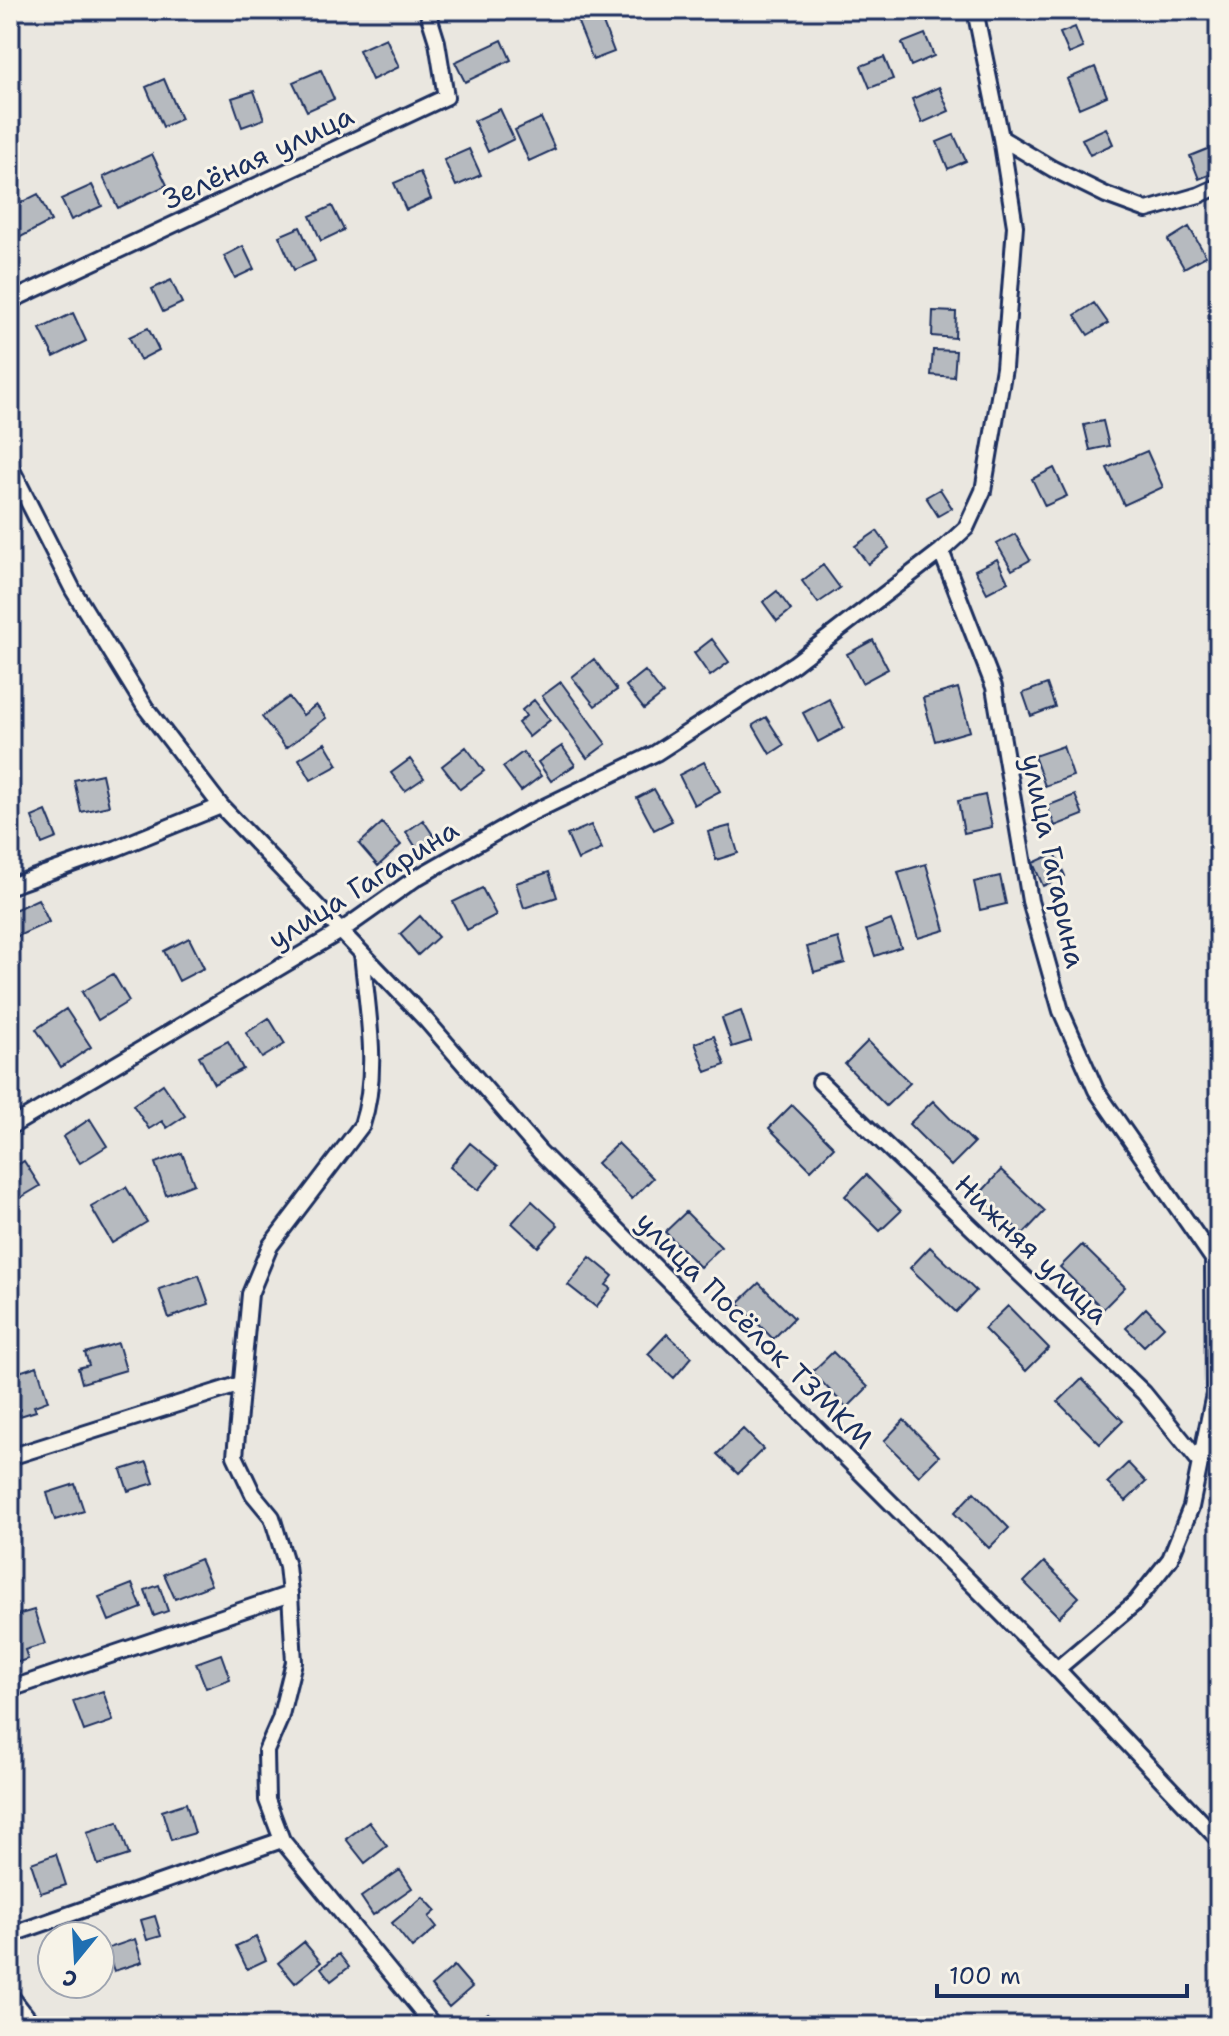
<svg xmlns="http://www.w3.org/2000/svg" width="1229" height="2036" font-family="'Shantell Sans',sans-serif">
  <style>
    .building { fill: #b6babf; stroke: #1b2f5e; stroke-width: 2 }
    .lines { fill: none; stroke-linecap: round; stroke-linejoin: round }
    .minor-casing { stroke: #1b2f5e; stroke-width: 20 }
    .minor { stroke: #f7f3e8; stroke-width: 14 }
    .labels { text-anchor: middle; dominant-baseline: central; stroke-width: 6; stroke-linejoin: round; paint-order: stroke }
    .street-label { font-size: 28px; fill: #1b2f5e; stroke: #f7f3e8 }
  </style>
  <rect width="100%" height="100%" fill="#eae7e0"/>
  <filter id="ink" filterUnits="userSpaceOnUse"><feTurbulence type="fractalNoise" baseFrequency=".0125" numOctaves="2"/><feDisplacementMap in="SourceGraphic" scale="16" xChannelSelector="R" yChannelSelector="G"/><feConvolveMatrix kernelMatrix="1 2 1 2 8 2 1 2 1" color-interpolation-filters="sRGB"/></filter>
  <g filter="url(#ink)">
    <path class="building" d="M587,10H598L614,52L593,60L575,15Z
      M1075,27L1083,48L1069,54L1060,33Z
      M925,34L934,56L911,66L902,43Z
      M386,38L399,67L372,80L359,50Z
      M502,40L511,60L465,82L455,62Z
      M884,57L893,79L870,88L861,66Z
      M1095,67L1107,96L1079,108L1067,79Z
      M321,70L334,99L307,111L293,82Z
      M164,79L181,119L163,127L146,87Z
      M939,87L949,111L922,123L912,99Z
      M254,91L264,119L242,127L232,98Z
      M500,109L514,139L488,152L474,121Z
      M541,118L555,149L529,161L515,130Z
      M1106,128L1113,144L1090,155L1082,139Z
      M954,135L966,161L948,169L937,142Z
      M1210,148L1219,171L1199,179L1190,156Z
      M469,149L481,175L456,186L444,160Z
      M152,154L167,185L118,208L103,177Z
      M420,172L431,199L406,210L394,183Z
      M92,185L102,206L71,220L61,199Z
      M38,194L51,221L19,238L10,219V208Z
      M332,206L344,230L321,241L310,216Z
      M300,227L315,261L294,270L279,236Z
      M1189,227L1206,256L1184,268L1168,240Z
      M243,246L254,269L235,278L224,256Z
      M171,280L182,303L163,312L152,289Z
      M1094,303L1108,323L1088,335L1075,315Z
      M933,311L956,312L955,338L932,336Z
      M73,313L86,341L54,357L40,329Z
      M148,328L159,350L140,360L129,337Z
      M933,350L956,351L954,377L931,375Z
      M1103,421L1109,446L1090,450L1084,425Z
      M1147,451L1163,487L1124,505L1107,468Z
      M1054,468L1067,496L1045,506L1032,479Z
      M940,489L952,508L938,516L926,497Z
      M877,531L889,548L868,564L855,546Z
      M1015,534L1030,560L1012,570L997,544Z
      M997,559L1008,582L987,593L975,570Z
      M823,565L840,588L818,603L802,581Z
      M777,591L791,610L777,621L763,602Z
      M712,639L729,662L710,676L694,653Z
      M873,640L888,669L862,683L847,654Z
      M594,659L617,690L595,706L572,677Z
      M645,671L663,694L644,709L626,686Z
      M561,682L606,744L587,758L542,696Z
      M1047,684L1055,707L1031,716L1023,693Z
      M958,688L970,731L935,741L923,698Z
      M289,697L303,715L316,705L326,718L286,748L262,717Z
      M829,699L844,728L818,742L803,713Z
      M534,700L550,720L529,737L518,723L526,716L522,710Z
      M766,717L784,745L770,754L753,725Z
      M325,743L338,765L311,780L299,759Z
      M562,746L575,765L551,781L538,762Z
      M1063,746L1073,776L1045,786L1034,756Z
      M466,747L484,771L460,789L442,766Z
      M523,752L541,776L521,791L503,767Z
      M410,759L424,778L405,791L391,773Z
      M704,762L720,791L694,805L679,775Z
      M102,774L109,806L81,812L74,780Z
      M654,789L672,821L654,830L637,798Z
      M985,795L992,827L964,833L958,801Z
      M1075,795L1083,815L1055,826L1047,806Z
      M46,811L57,838L42,844L32,817Z
      M423,820L435,838L417,849L406,832Z
      M382,823L401,845L378,866L359,844Z
      M591,825L602,849L578,860L567,835Z
      M730,826L738,853L716,860L708,832Z
      M1055,853L1065,876L1043,886L1033,863Z
      M926,864L945,930L918,938L898,872Z
      M549,872L557,897L524,908L516,883Z
      M1000,876L1006,904L980,910L974,882Z
      M482,888L496,915L467,930L453,902Z
      M38,899L49,922L16,937L10,925V912Z
      M420,916L438,937L418,955L400,934Z
      M891,920L901,947L875,956L866,930Z
      M189,938L204,968L179,981L164,951Z
      M838,938L845,963L814,972L807,947Z
      M113,974L129,1001L98,1020L82,992Z
      M66,1009L91,1047L61,1067L36,1029Z
      M741,1011L751,1041L732,1047L722,1018Z
      M269,1018L285,1044L262,1058L246,1033Z
      M714,1036L725,1065L706,1072L695,1043Z
      M228,1041L243,1069L214,1084L199,1056Z
      M868,1041L910,1083L886,1106L845,1064Z
      M163,1084L185,1116L167,1128L162,1121L149,1129L133,1105Z
      M933,1101L974,1143L951,1166L909,1124Z
      M792,1105L834,1147L811,1170L769,1128Z
      M90,1119L107,1146L80,1163L63,1137Z
      M470,1143L498,1166L478,1190L450,1167Z
      M618,1143L653,1178L632,1199L597,1163Z
      M182,1153L194,1184L166,1195L155,1163Z
      M24,1161L40,1186L15,1201L10,1193V1170Z
      M1001,1170L1045,1211L1023,1234L979,1195Z
      M866,1175L901,1211L880,1231L845,1196Z
      M126,1187L147,1222L112,1243L91,1207Z
      M532,1201L558,1225L538,1247L512,1223Z
      M686,1212L721,1247L700,1267L665,1232Z
      M1082,1245L1125,1287L1103,1309L1060,1267Z
      M930,1247L976,1291L956,1312L910,1268Z
      M590,1257L613,1276L606,1285L611,1288L596,1307L568,1285Z
      M199,1275L209,1304L169,1318L159,1289Z
      M759,1283L794,1318L773,1339L738,1303Z
      M1008,1306L1049,1348L1026,1371L984,1329Z
      M1146,1308L1164,1327L1144,1346L1126,1328Z
      M667,1334L692,1357L674,1378L648,1354Z
      M118,1343L126,1370L82,1383L78,1368L89,1365L85,1353Z
      M833,1352L868,1387L847,1408L812,1372Z
      M37,1366L48,1401L34,1406L36,1411L20,1416L10,1385V1375Z
      M1082,1379L1123,1421L1100,1444L1058,1402Z
      M904,1420L939,1456L919,1476L884,1441Z
      M743,1429L763,1449L738,1474L717,1454Z
      M147,1462L154,1483L128,1491L121,1470Z
      M1128,1463L1146,1482L1126,1501L1107,1483Z
      M75,1484L84,1511L55,1520L47,1493Z
      M974,1492L1009,1528L989,1548L954,1513Z
      M200,1559L211,1585L175,1599L164,1574Z
      M1044,1562L1079,1597L1059,1617L1024,1582Z
      M132,1584L142,1608L109,1621L99,1597Z
      M159,1585L168,1611L154,1616L145,1590Z
      M34,1610L45,1644L25,1650L28,1659L15,1663L10,1639L17,1636L10,1617Z
      M221,1654L230,1679L206,1688L196,1663Z
      M103,1691L113,1721L84,1731L73,1701Z
      M186,1803L195,1833L171,1840L162,1811Z
      M118,1822L129,1855L98,1865L87,1832Z
      M369,1822L387,1846L365,1863L346,1839Z
      M56,1854L66,1885L41,1893L31,1863Z
      M400,1870L412,1888L373,1915L361,1897Z
      M423,1897L436,1911L429,1917L437,1927L412,1948L392,1923Z
      M155,1916L161,1936L147,1940L141,1920Z
      M256,1937L266,1960L247,1969L236,1946Z
      M135,1939L142,1962L114,1971L106,1949Z
      M304,1942L321,1962L295,1983L278,1963Z
      M339,1954L349,1967L331,1981L321,1968Z
      M454,1966L472,1987L449,2007L431,1986Z
      M488,2013L497,2023L504,2018L510,2026H471Z"/>
    <g class="lines">
      <defs>
        <path id="minor" d="M1001,138L1053,169L1106,195L1147,210L1199,195L1219,186
          M10,301L446,97L437,42L427,10
          M10,466L73,590L145,707L221,806L426,1020L540,1152L1057,1669L1219,1840
          M941,551L994,687L1030,901L1061,1011L1096,1090L1213,1259L1214,1394L1191,1507L1170,1559L1135,1603L1057,1669
          M10,886L117,848L221,806
          M362,953C367,1010 380,1070 362,1125L270,1246L250,1294L235,1456L253,1494L272,1517L287,1566L290,1594L294,1662L280,1719L266,1751L267,1800L282,1840L434,2026
          M820,1082L1144,1393L1200,1462
          M10,1127L341,931L416,878L523,817L656,753L794,664L941,551L966,528L983,491L1004,368L1015,226L1001,138L975,10
          M10,1457L241,1384
          M10,1689L290,1594
          M10,1935L282,1840
          M10,1995L34,2026"/>
      </defs>
      <use href="#minor" class="minor-casing"/>
      <use href="#minor" class="minor"/>
    </g>
  </g>
  <g class="labels">
    <g class="street-label">
      <text transform="translate(258 157) rotate(-25)">Зелёная улица</text>
      <text transform="translate(1054 861) rotate(78)">улица Гагарина</text>
      <text transform="translate(363 884) rotate(-32)">улица Гагарина</text>
      <text transform="translate(1032 1249) rotate(44)">Нижняя улица</text>
      <text transform="translate(755 1330) rotate(45)">улица Посёлок ТЗМКМ</text>
    </g>
  </g>
  <rect width="1229" height="2036" fill="none" stroke="#f7f3e8" stroke-width="40"/>
  <rect x="20" y="20" width="1189" height="1996" fill="none" stroke="#1b2f5e" stroke-width="3" filter="url(#ink)"/>
  <g transform="translate(76 1960) rotate(198)"><circle r="38" fill="#f7f3e8" stroke="#9fa5b1" stroke-width="2"/>
  <path d="M0-6L14 30L0 20L-14 30Z" fill="#1f6fb2"/>
  <text y="-12" font-size="22" font-weight="bold" text-anchor="middle" fill="#1b2f5e">С</text>
  </g>
  <path d="M937 1984v12h250v-12" fill="none" stroke="#1b2f5e" stroke-width="4"/>
  <text x="949" y="1984" font-size="24" fill="#1b2f5e" stroke="#f7f3e8" stroke-width="6" paint-order="stroke">100 m</text>
</svg>
